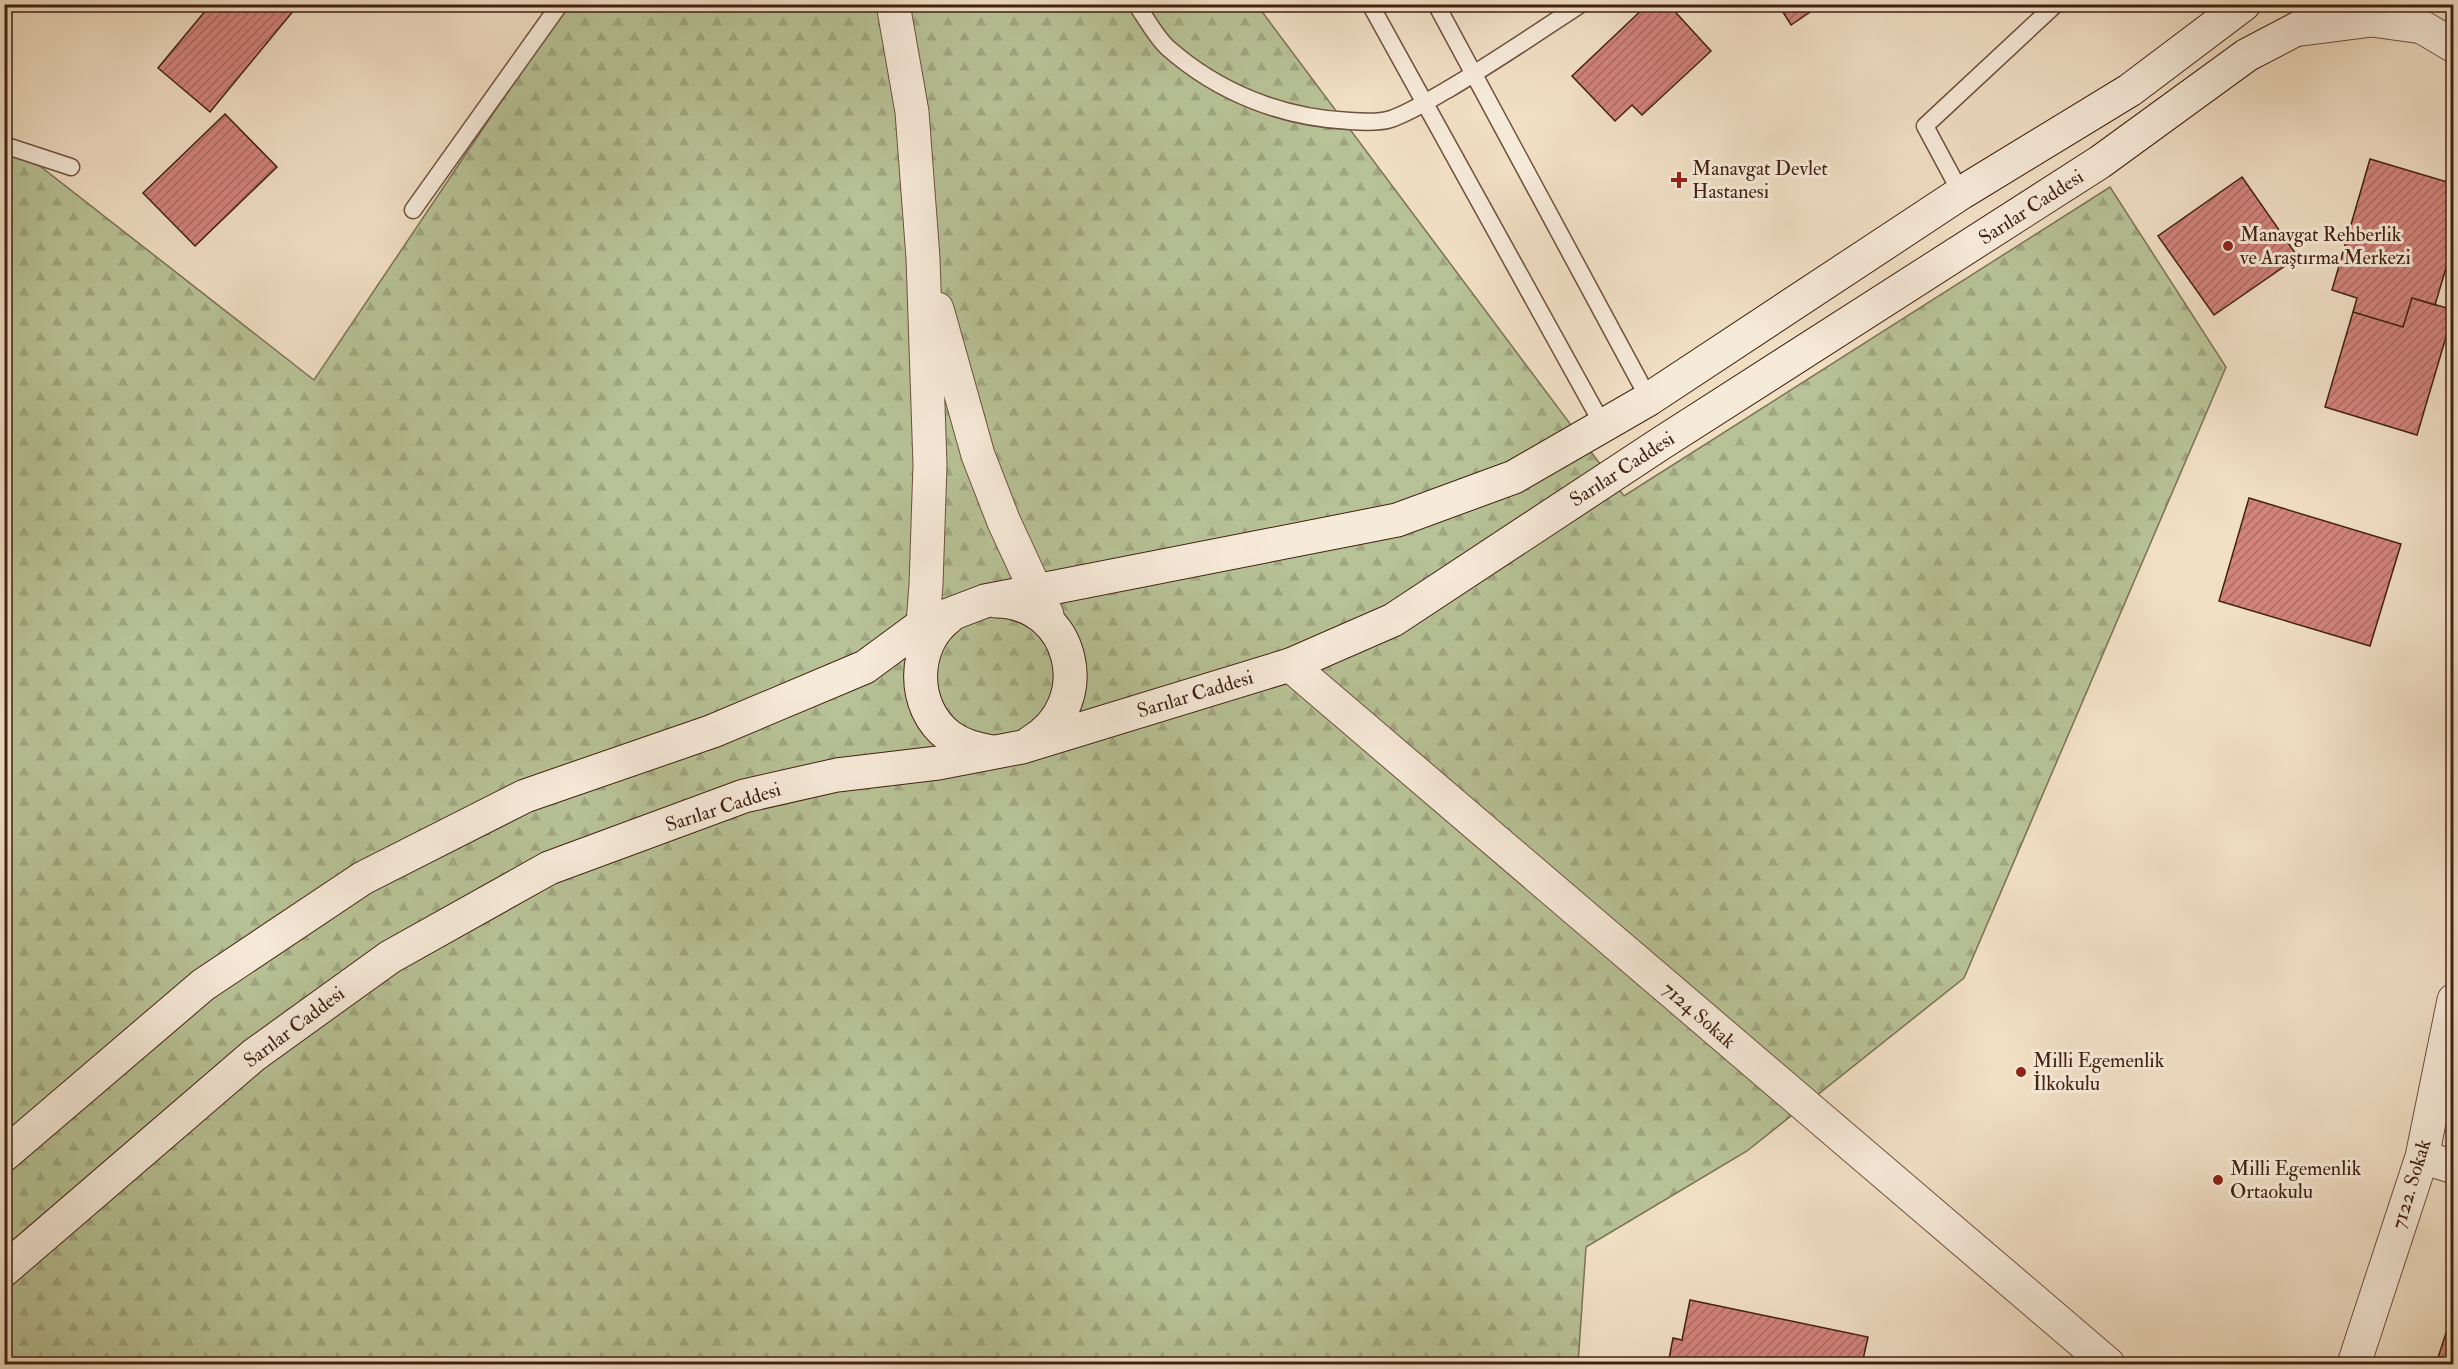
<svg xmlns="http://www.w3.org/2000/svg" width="2458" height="1369" font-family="'IM FELL Double Pica',serif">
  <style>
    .forest { fill: url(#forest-firs); stroke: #7c7254; stroke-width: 1.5 }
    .building { fill: url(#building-hatch); stroke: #422112; stroke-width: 1.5 }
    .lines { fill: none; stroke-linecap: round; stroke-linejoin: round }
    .lane-casing { stroke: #6e503e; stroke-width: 19 }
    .street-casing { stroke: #6e503e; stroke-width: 35 }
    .secondary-casing { stroke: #422112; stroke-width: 35 }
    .lane { stroke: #f6ead9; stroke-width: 16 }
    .street { stroke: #f6ead9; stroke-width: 33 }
    .secondary { stroke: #f6ead9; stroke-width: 33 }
    .poi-dot { fill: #8f2418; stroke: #f6ead9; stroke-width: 2 }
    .labels { text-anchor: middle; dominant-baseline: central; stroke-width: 6; stroke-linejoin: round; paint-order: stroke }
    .poi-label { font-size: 20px; fill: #422112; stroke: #f6ead9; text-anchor: start }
    .street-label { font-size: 20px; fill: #422112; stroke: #f6ead9 }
  </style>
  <defs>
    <pattern id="forest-firs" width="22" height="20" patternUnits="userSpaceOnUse" patternTransform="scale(1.5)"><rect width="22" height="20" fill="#b7c296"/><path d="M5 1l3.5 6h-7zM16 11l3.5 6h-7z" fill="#9fa680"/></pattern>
    <pattern id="building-hatch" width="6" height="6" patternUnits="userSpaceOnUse" patternTransform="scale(1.5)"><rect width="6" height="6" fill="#d2847b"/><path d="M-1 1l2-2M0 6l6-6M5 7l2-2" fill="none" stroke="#ac6c63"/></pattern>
  </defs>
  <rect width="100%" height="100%" fill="#f1dfc4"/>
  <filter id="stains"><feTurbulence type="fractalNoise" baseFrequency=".00333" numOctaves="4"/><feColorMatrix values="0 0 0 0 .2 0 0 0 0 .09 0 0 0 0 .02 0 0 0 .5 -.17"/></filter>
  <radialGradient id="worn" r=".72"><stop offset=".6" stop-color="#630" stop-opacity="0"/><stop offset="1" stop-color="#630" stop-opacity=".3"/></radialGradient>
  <path class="forest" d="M566,5H1257L1624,496L2110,187L2226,367L1964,978L1747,1151L1586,1247L1578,1364H5L4,138L314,380Z"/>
  <path class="building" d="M211,4H299L210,112L158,68Z
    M1648,4H1668L1711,51L1642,115L1632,105L1615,121L1572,76Z
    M1778,4H1822L1791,25Z
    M225,114L277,167L195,246L143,193Z
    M2370,159L2454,184V241L2435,305L2412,298L2403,327L2353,312L2357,298L2332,290Z
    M2242,177L2298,257L2214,315L2158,236Z
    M2412,298L2454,310L2417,435L2325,407L2353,312L2403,327Z
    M2249,498L2401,544L2370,646L2219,601Z
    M1690,1300L1868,1337L1862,1364H1668L1673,1338L1682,1340Z
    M2454,1308V1364H2436Z"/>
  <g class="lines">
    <defs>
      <path id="lane" d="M1136,4C1146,18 1156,37 1168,48C1219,93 1283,118 1350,121C1363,122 1379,123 1391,119C1411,112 1429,100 1447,90C1493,63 1537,33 1581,4
        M1370,4L1604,427
        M1436,4L1649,399
        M4,145L71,167
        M1961,193L1925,126L2056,4
        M413,210L560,4"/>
      <path id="street" d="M893,4L912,112L923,258L930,465L926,585L921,650
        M2302,29L2372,20L2422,27L2454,46
        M937,309L978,455L1004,522L1047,615
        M1290,665L2108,1364
        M2422,1157L2454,1167
        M2354,1364L2422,1157L2454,1000"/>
      <path id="secondary" d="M996,601C1074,602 1098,703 1031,742
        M950,616C911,644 911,708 949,736C962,746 977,749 992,752
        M4,1155L203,985L363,878L525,796L713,731L865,667L922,625L985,601L1397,520L1514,477L1649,399L1961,193L2130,90L2244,4
        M4,1270L254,1055L390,957L549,868L744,796L837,775L938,763L1022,747L1290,665L1393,620L1660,444L2100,162L2247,55L2331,11L2349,4"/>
    </defs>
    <use href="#lane" class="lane-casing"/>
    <use href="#street" class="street-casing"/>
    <use href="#secondary" class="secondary-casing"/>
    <use href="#lane" class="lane"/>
    <use href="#street" class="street"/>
    <use href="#secondary" class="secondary"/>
  </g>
  <g class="poi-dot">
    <path d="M1676 171h6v6h6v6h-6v6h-6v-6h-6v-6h6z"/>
    <circle cx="2228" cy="246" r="6"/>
    <circle cx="2021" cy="1072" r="6"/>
    <circle cx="2218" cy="1180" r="6"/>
  </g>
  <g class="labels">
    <g class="poi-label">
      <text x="1692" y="168">Manavgat Devlet<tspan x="1692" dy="23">Hastanesi</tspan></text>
      <text x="2240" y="234">Manavgat Rehberlik<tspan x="2240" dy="23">ve Araştırma Merkezi</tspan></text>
      <text x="2033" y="1060">Milli Egemenlik<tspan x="2033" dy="23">İlkokulu</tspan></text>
      <text x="2230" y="1168">Milli Egemenlik<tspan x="2230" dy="23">Ortaokulu</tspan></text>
    </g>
    <g class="street-label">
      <text transform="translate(2031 207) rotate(-33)">Sarılar Caddesi</text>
      <text transform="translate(1622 469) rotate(-33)">Sarılar Caddesi</text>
      <text transform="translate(1195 694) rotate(-17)">Sarılar Caddesi</text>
      <text transform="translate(723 807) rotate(-18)">Sarılar Caddesi</text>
      <text transform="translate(1699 1015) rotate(41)">7124 Sokak</text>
      <text transform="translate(294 1027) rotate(-37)">Sarılar Caddesi</text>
      <text transform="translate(2411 1184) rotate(-73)">7122. Sokak</text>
    </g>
  </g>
  <rect width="2458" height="1369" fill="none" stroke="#f1dfc4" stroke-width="24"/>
  <rect x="6" y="6" width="2446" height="1357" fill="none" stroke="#422112" stroke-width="3"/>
  <rect x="12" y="12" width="2434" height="1345" fill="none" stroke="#422112" stroke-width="1.5"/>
  <rect width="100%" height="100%" filter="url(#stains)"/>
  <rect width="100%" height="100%" fill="url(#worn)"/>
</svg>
